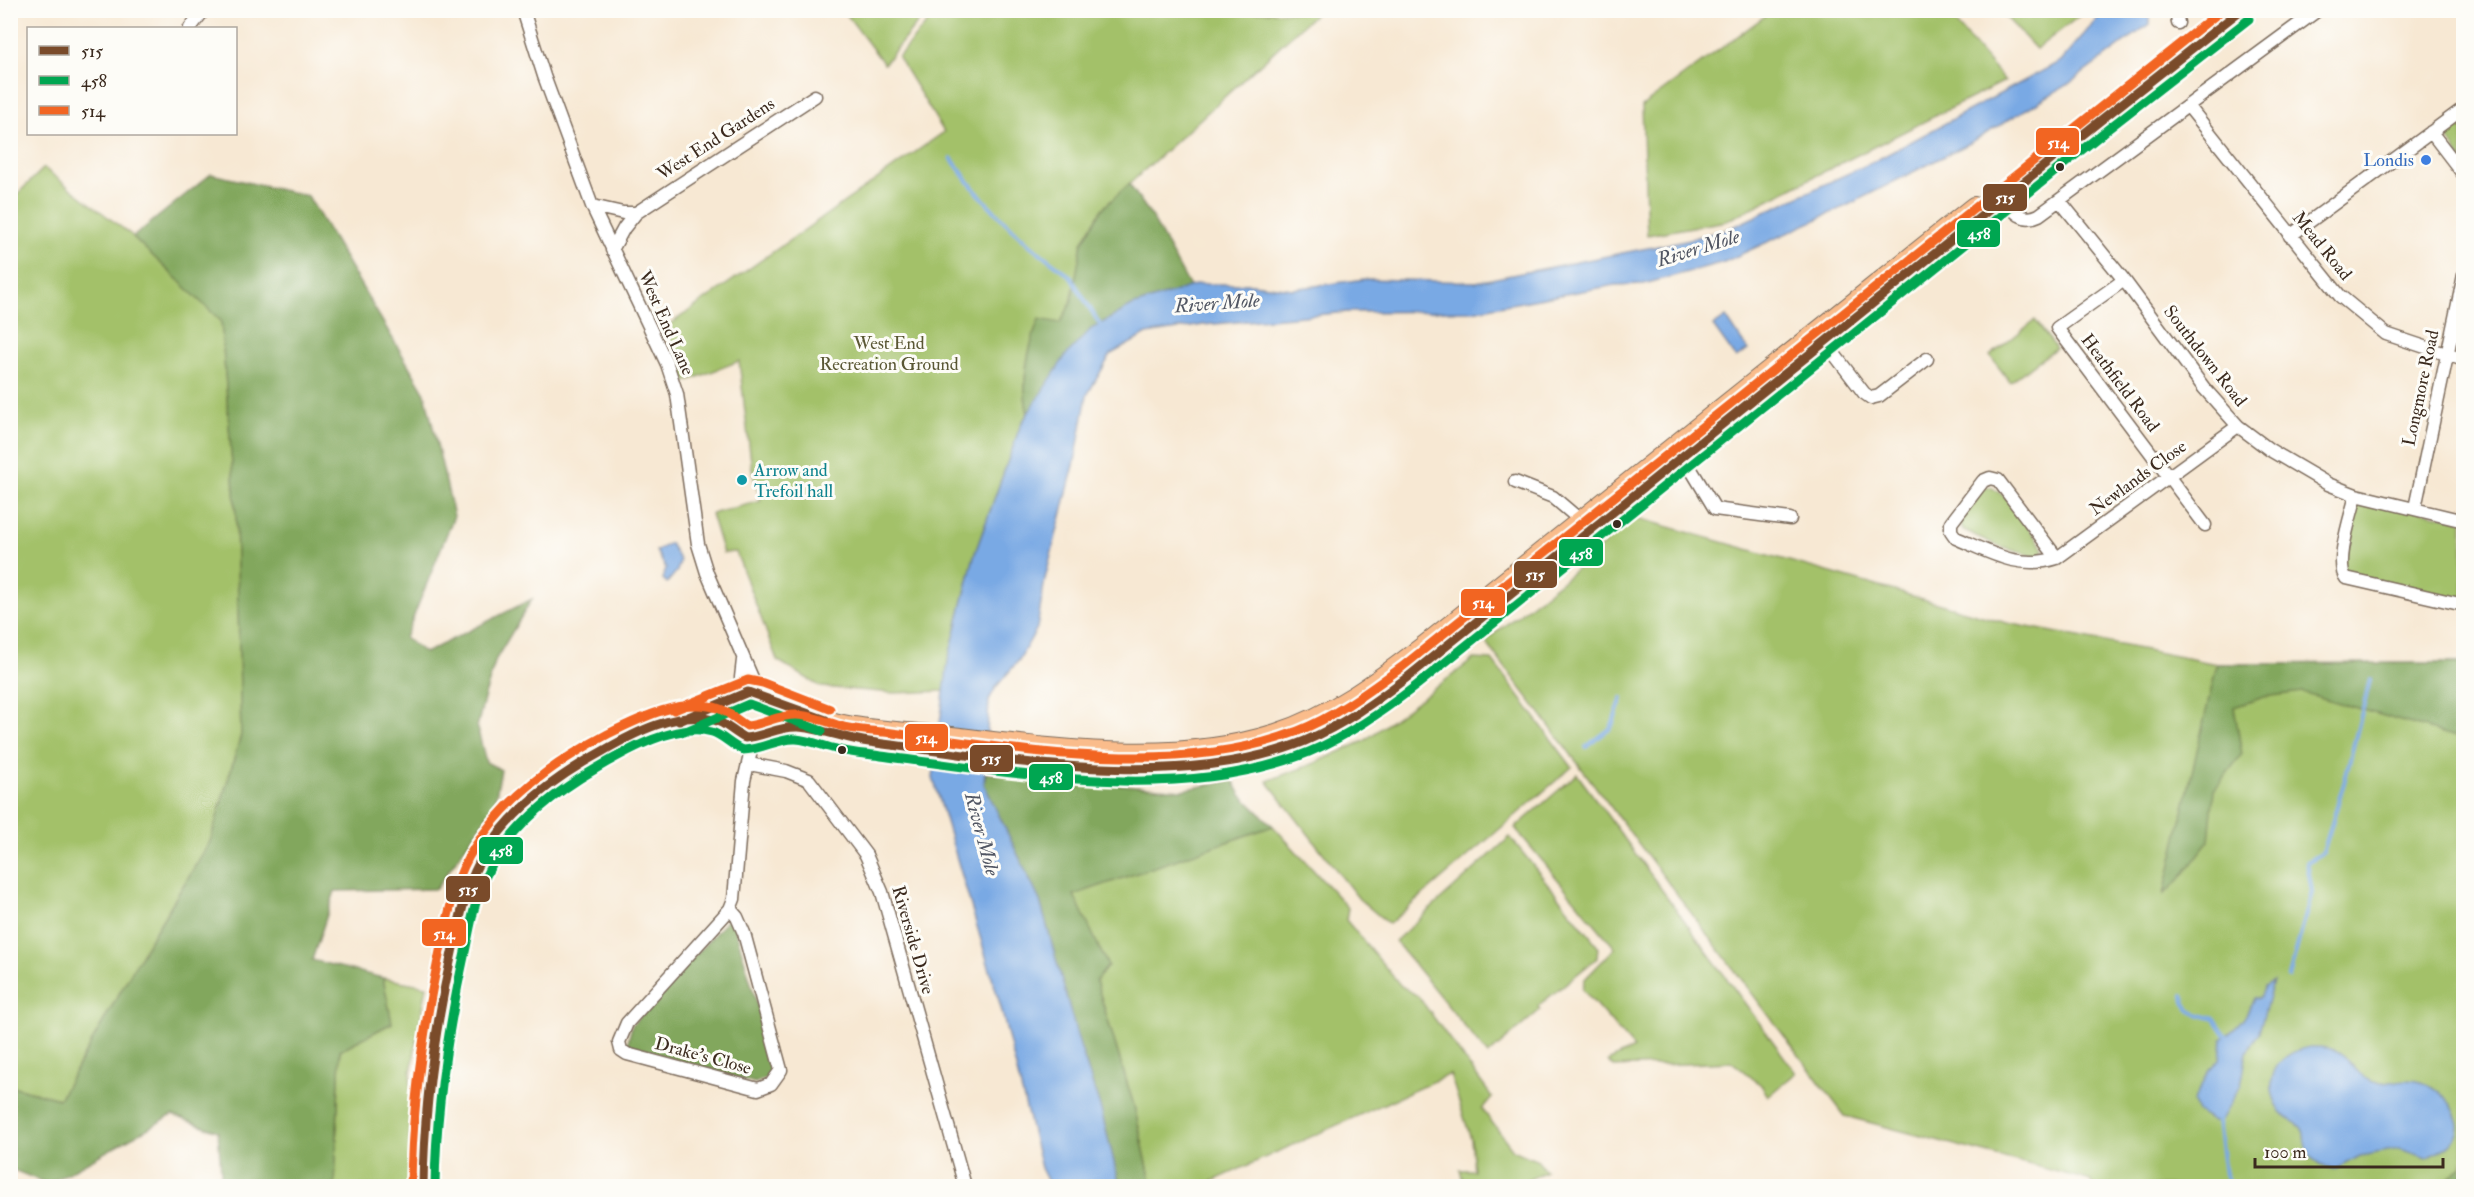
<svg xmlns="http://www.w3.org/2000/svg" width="2474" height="1197" font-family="'IM FELL Double Pica',serif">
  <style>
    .green { fill: #a3c169; stroke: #6f7644; stroke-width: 1.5 }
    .forest { fill: #82a75d; stroke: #5e683e; stroke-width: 1.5 }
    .water { fill: #79a9e4; stroke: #5a6a81; stroke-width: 1.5 }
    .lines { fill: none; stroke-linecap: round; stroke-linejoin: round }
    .stream { stroke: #79a9e4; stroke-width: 4 }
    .street-casing { stroke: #7d6c5d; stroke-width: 15 }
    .primary-casing { stroke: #7d6c5d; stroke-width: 22 }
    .street { stroke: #fff; stroke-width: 12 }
    .primary { stroke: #fabc8b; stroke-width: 20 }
    .bus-1-casing { stroke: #fdfcf7; stroke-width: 14 }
    .bus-2-casing { stroke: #fdfcf7; stroke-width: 14 }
    .bus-3-casing { stroke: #fdfcf7; stroke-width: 14 }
    .bus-1 { stroke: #7a4b2a; stroke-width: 9 }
    .bus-2 { stroke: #00a651; stroke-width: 9 }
    .bus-3 { stroke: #f26522; stroke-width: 9 }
    .shop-dot { fill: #3f7fe0; stroke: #fdfcf7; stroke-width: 2 }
    .bus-dot { fill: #3b2a1e; stroke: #fdfcf7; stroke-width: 2 }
    .culture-dot { fill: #0f9aa8; stroke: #fdfcf7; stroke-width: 2 }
    .labels { text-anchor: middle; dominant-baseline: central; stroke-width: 6; stroke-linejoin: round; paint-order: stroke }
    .street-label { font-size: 18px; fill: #3b2a1e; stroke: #fdfcf7 }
    .shop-label { font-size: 18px; fill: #366cbe; stroke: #fdfcf7; text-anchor: end }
    .park-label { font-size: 18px; fill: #5a5734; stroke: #fdfcf7 }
    .culture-label { font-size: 18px; fill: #0d838f; stroke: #fdfcf7; text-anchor: start }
    .water-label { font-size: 20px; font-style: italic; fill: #515663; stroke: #fdfcf7 }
    .line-badge { stroke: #fdfcf7; stroke-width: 2 }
    .badge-label { font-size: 16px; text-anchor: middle; font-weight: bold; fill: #fff }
  </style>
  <rect width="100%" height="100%" fill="#fdfcf7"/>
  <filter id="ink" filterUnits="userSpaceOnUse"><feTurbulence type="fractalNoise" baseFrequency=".0167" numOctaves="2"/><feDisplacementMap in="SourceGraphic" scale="12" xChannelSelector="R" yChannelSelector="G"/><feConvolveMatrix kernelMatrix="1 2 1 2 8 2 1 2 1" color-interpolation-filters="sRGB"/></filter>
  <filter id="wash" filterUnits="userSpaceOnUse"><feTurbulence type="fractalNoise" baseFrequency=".008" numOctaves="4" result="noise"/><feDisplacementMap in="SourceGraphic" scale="24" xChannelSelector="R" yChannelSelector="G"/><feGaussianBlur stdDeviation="1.35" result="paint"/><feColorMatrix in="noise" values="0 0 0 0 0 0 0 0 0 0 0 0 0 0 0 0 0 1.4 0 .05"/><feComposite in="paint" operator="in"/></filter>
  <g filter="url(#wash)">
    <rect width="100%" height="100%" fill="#f7e8d3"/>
    <path class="green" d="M844,11H927L884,64Z
      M937,11L1317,12L1102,209L1082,243L1091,329L1066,355L1021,424L974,556L948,661L945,691L893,693L821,687L777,660L736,552L723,553L711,514L761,501L752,470L739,361L685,382L666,327L944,132L898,57Z
      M1772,11H1945L2005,81L1726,221L1647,235L1642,106Z
      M2000,11H2086L2036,49Z
      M2463,118V162L2445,134Z
      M44,168L134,237L221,321L236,515L241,735L210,842L147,945L59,1099L11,1086L10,201Z
      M2035,320L2056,348L2010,382L1990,356Z
      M1991,487L2008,499L2044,549L2042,554L2037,557L2000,547L1962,529L1960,520L1984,488Z
      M2356,495L2463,521V605L2352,581L2341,567Z
      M1634,517L2007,623L2217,664L2463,663V1186H2093L2092,1181L1845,1116L1485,641L1567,577Z
      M1474,659L1492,660L1572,767L1389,924L1359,899L1267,781L1315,763L1364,741Z
      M1577,774L1796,1073L1768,1096L1761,1085L1732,1062L1613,1067L1608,1061L1634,1048L1582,989L1585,979L1615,948L1515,828Z
      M1273,826L1348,908L1346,920L1401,986L1418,996L1492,1097L1482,1109L1513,1150L1538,1161L1546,1171L1517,1186H1455L1463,1181L1460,1170H1474L1471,1139L1450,1074L1202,1186H1152L1134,1106L1096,981L1074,894Z
      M1510,837L1598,946L1597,958L1538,1006L1540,1010L1488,1055L1395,941Z
      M383,978L427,986L411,1072L409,1186H335L340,1050L392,1023Z"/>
    <path class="forest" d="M211,174L308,196L425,393L454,516L405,638L425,653L532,599L496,659L485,695L477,727L486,762L501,770L494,806L436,889L335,891L312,960L383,978L392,1023L340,1050L335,1186H222L218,1131L172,1115L48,1184L11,1169V1086L59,1099L147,945L210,842L241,735L236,515L221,321L133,237Z
      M1129,184L1150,214L1190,287L1132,306L1091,329L1028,414C1020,382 1028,349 1039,319L1060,323L1071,303L1082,243L1102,209Z
      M2463,663V739L2302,692L2264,697L2234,707L2242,754L2214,790L2209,841L2180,879L2164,894L2217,664Z
      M986,773L1182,790L1233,780L1241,795L1273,826L1074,895L1108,966L1096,981L1134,1106L1152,1186H1120L1101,1110L1080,1046L1040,901L984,784Z
      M729,918L734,924L773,1060L767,1078L755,1083L627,1046L632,1025Z
      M2463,1165V1186H2440Z"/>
    <path class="water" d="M2104,11H2149V24L2070,83L1970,143L1846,206L1724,262L1644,284L1615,285L1472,311L1348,312L1203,325L1147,334L1111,354L1087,395L1075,461L1045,579L1037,628L1019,660L996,687L989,700L984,784L1040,901L1080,1046L1101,1110L1120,1186H1050L1041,1168L1000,1004L933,778L948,661L974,556L1021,424L1066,355L1091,329L1132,306L1198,284H1253L1293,289L1365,279L1476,282L1668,244L1726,230L1875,161L2061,61Z
      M1726,317L1748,350L1736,358L1713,326Z
      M670,543L680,561L677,571L667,583L663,579L666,568L656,551Z
      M2273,982L2259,1032L2247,1052L2241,1085L2220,1122H2213L2197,1112L2193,1101L2209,1070L2220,1060L2222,1039C2239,1026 2246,1019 2254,998L2260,997L2265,987Z
      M2310,1047C2353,1045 2344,1068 2371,1081C2383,1086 2395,1080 2407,1080C2430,1080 2451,1097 2458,1120C2464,1140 2443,1150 2427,1158L2399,1149L2360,1156L2337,1169C2320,1170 2307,1158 2305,1142C2304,1137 2305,1133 2302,1129C2298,1122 2289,1121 2284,1115C2259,1085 2274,1053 2310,1047Z"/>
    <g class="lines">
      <path class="stream" d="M951,158L975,190L1003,220L1031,246L1070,276L1102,328
        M1586,747L1611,728L1622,698
        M2289,977L2312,892L2307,862L2323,853L2344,783L2370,680
        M2183,995C2185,1015 2200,1014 2215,1019L2227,1037
        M2218,1121L2225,1174L2230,1186"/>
    </g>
  </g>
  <g filter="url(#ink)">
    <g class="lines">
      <defs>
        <path id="street" d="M523,10L544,76L592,206L667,364L677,394L698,544L707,573L759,694
          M2176,10L2178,23
          M190,28L204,10
          M2189,107L2340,296L2386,334L2464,360
          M2431,132L2464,175
          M2004,200C2014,212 2023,223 2039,215L2318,10
          M2060,201L2124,280L2204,388L2238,426L2270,450L2328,484L2356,495L2464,521
          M592,206L623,213H636
          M2290,236L2464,108
          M612,250L624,228L636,213L815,96
          M2124,280L2057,328L2205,525
          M1825,342L1864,393L1871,398L1879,396L1927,359
          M1683,456L1715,509L1790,519
          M1515,482L1553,497L1580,520
          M2356,495C2352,513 2334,564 2346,578L2464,605
          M2415,508L2464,275
          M2057,558L1998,480L1990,478L1983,481L1951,523V531L1956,538C1991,553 2019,570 2057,558L2238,426
          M739,695L743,660
          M749,764L786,771L809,780L866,855L882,892L965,1186
          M730,909L737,917L744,933L781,1070L771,1084L758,1089L627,1054L621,1050L619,1042L627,1023L730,909L734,899L744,781L754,738"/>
        <path id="primary" d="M766,698C790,705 814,718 838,724C872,732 908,732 942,736C1051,748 1169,768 1276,734C1333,716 1380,680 1427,644L1974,207
          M768,730C802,725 805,731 835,738C854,743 874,743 894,745C1017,758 1167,788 1287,747C1332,732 1371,705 1409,676L2101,120L2242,10
          M423,1186C423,1103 434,1025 454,944C459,921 463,895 473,874C484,852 502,824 521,807C553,777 597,748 639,732C656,726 675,724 692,717C716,706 751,678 772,706C786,759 701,737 734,698"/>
      </defs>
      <use href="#street" class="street-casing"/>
      <use href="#primary" class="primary-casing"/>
      <use href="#street" class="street"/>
      <use href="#primary" class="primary"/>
      <defs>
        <path id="bus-1" d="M679,721L748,692L826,720
          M423,1186C424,1105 435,1027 453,948C461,915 466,883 484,854C513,808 556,777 603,751C634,733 677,710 714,720C726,723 734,733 745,738C763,737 779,726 798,727C821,728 845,739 869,742C1001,759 1178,793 1305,741C1343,725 1376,701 1409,676L2101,120L2241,10"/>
        <path id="bus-2" d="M684,732L749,704L822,731
          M435,1186C436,1105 448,1027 466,947C472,917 477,888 494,861C518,821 557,791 597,768C626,751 678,721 712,732C723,735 731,746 743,750C762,750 778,738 796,739C810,740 823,746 836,749C850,753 866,754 881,756C1015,773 1179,805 1309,752C1348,736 1383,711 1417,685L2108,129L2249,19"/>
        <path id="bus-3" d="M674,710L748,680L763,683L830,709
          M411,1186C412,1103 424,1023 442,942C450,909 455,877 474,848C506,797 555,762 608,734C640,718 684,696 720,709C730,713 738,721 747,726C764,724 778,715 796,715C813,715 828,723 844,727C857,730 871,731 884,732C1014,748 1172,780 1298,731C1336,716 1369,691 1402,667L2222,10"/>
      </defs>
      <use href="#bus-1" class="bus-1-casing"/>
      <use href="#bus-2" class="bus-2-casing"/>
      <use href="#bus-3" class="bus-3-casing"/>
      <use href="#bus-1" class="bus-1"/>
      <use href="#bus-2" class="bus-2"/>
      <use href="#bus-3" class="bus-3"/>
    </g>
  </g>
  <circle class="shop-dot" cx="2426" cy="160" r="6"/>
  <g class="bus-dot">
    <circle cx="2060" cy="167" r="5"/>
    <circle cx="1617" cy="524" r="5"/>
    <circle cx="842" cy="750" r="5"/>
  </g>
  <circle class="culture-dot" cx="742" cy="480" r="6"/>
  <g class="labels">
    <g class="street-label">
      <text transform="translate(716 139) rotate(-33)">West End Gardens</text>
      <text transform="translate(2322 246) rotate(51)">Mead Road</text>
      <text transform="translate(666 323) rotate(66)">West End Lane</text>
      <text transform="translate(2205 356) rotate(52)">Southdown Road</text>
      <text transform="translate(2120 383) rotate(53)">Heathfield Road</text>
      <text transform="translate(2421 388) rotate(-78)">Longmore Road</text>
      <text transform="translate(2138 478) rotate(-36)">Newlands Close</text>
      <text transform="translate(913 940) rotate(74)">Riverside Drive</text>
      <text transform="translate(703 1056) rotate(15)">Drake's Close</text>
    </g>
    <g class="shop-label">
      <text x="2414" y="160">Londis</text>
    </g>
    <g class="park-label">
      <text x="889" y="343">West End<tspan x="889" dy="21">Recreation Ground</tspan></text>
    </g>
    <g class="culture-label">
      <text x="754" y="470">Arrow and<tspan x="754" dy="21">Trefoil hall</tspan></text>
    </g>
    <g class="water-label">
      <text transform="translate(1698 248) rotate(-17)">River Mole</text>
      <text transform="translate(1217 303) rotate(-4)">River Mole</text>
      <text transform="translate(982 834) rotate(75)">River Mole</text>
    </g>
  </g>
  <g class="line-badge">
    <rect x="2035" y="127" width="45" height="29" rx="6" fill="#f26522"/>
    <rect x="1982" y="183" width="46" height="29" rx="6" fill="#7a4b2a"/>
    <rect x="1956" y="219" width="45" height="29" rx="6" fill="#00a651"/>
    <rect x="1558" y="538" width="46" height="29" rx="6" fill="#00a651"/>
    <rect x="1513" y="560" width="45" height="29" rx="6" fill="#7a4b2a"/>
    <rect x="1460" y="588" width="46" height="29" rx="6" fill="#f26522"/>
    <rect x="904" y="723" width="45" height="29" rx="6" fill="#f26522"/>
    <rect x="969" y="744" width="45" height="29" rx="6" fill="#7a4b2a"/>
    <rect x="1028" y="763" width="46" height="28" rx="6" fill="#00a651"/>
    <rect x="478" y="836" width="46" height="29" rx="6" fill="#00a651"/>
    <rect x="445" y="875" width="46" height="28" rx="6" fill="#7a4b2a"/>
    <rect x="421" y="918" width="46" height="29" rx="6" fill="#f26522"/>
  </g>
  <g class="badge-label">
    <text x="2058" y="148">514</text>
    <text x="2005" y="203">515</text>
    <text x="1979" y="239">458</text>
    <text x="1581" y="559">458</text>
    <text x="1535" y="580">515</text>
    <text x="1483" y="608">514</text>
    <text x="926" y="743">514</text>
    <text x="991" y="764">515</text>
    <text x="1051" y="783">458</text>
    <text x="501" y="856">458</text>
    <text x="468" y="895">515</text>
    <text x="444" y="939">514</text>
  </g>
  <rect width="2474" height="1197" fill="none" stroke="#fdfcf7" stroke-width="36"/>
  <rect x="27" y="27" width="210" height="108" fill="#fdfcf7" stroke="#afa8a0" stroke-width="1.5"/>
  <rect x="39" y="46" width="30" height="9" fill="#7a4b2a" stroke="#afa8a0" stroke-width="1.5"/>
  <text x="81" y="57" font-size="18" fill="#3b2a1e">515</text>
  <rect x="39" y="76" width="30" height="9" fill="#00a651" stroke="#afa8a0" stroke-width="1.5"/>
  <text x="81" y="87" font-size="18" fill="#3b2a1e">458</text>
  <rect x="39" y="106" width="30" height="9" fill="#f26522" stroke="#afa8a0" stroke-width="1.5"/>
  <text x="81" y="117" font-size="18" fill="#3b2a1e">514</text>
  <path d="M2255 1158v9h188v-9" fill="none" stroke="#3b2a1e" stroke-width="3"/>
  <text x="2264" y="1158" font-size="18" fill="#3b2a1e" stroke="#fdfcf7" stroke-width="4.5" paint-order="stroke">100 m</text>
</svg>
